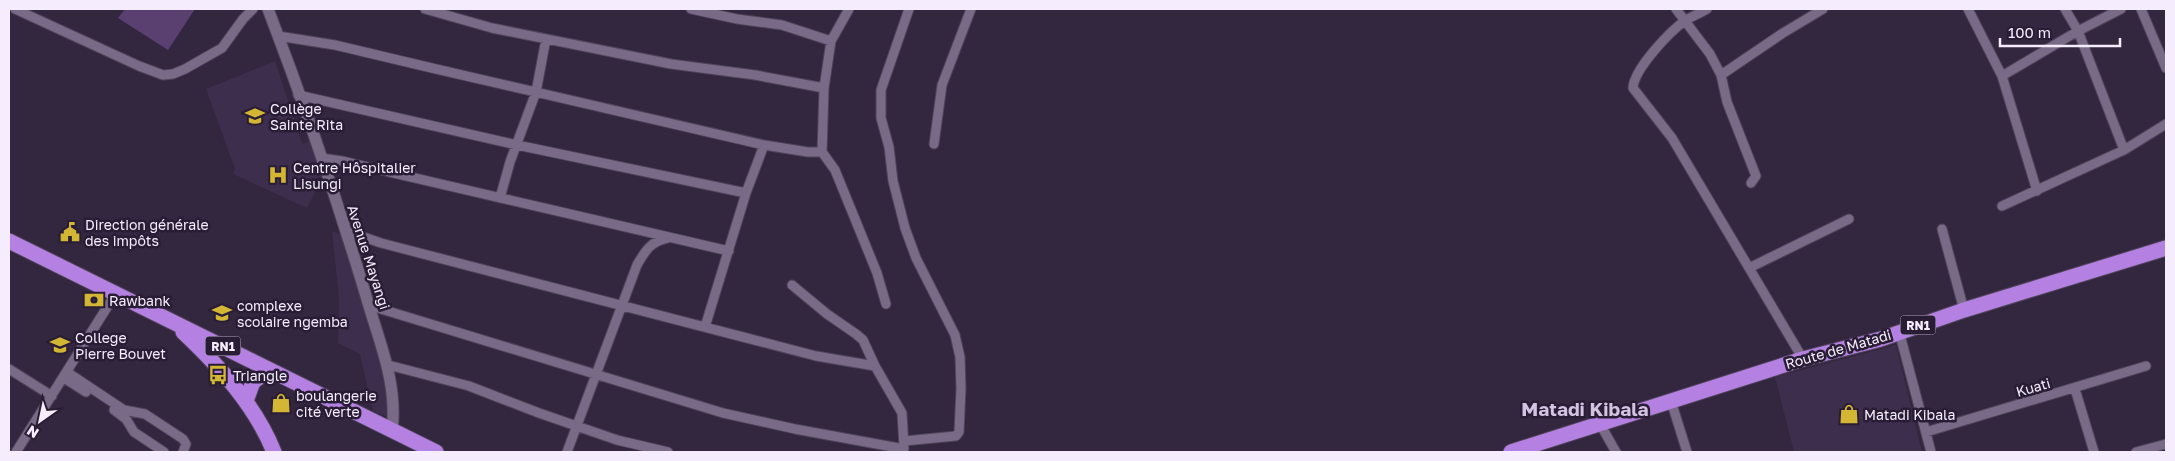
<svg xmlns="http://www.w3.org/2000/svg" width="2175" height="461" font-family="'Golos Text',sans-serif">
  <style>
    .built { fill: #3e2e4d }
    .green { fill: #5a3f71 }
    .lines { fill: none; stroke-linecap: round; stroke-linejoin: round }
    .minor-casing { stroke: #4f4459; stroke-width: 11 }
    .tertiary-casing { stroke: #4f4459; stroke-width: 13 }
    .trunk-casing { stroke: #4f4459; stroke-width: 17 }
    .minor { stroke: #796b88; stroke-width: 9 }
    .tertiary { stroke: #796b88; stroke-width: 11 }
    .trunk { stroke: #b480e1; stroke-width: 15 }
    .labels { text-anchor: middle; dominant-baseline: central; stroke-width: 5; stroke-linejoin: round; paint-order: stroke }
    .shield { fill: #291d35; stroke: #b8afc1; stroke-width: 1 }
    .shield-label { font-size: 12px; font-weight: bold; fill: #f5edfd }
    .poi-label { font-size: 14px; fill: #f5edfd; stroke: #291d35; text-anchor: start }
    .street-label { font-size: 14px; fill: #f5edfd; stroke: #291d35 }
    .district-label { font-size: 19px; font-weight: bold; fill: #d3c3e3; stroke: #291d35 }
  </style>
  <rect width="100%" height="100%" fill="#33263f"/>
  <path class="built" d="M275,61L302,144L310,141L322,176L313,179L316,190L307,208L233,174L235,169L206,89Z
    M332,231L344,236L385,365L390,418L373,411L360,354L338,343L339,298Z
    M1896,345L1922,452H1794L1775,377Z"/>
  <path class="green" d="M125,9H195L168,50L118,18Z"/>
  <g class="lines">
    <defs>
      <path id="minor" d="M15,9L139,66L163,75L173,74L185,69L222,48L243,19L253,9
        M425,9L492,28L671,64L755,75L824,88
        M691,9L737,19L782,25L831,41
        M849,9L831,41L824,88L822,152L835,170L877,273L886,304
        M1676,9L1710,54L1721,75L1727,102L1756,176L1751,183
        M1707,9C1700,13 1693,16 1686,20C1670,31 1634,69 1633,88L1672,138L1803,359
        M1968,9L2002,76L2037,191
        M2065,9L2078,31L2124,150
        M2141,9L2166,68
        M278,36L335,45L436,69L764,145L808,152H822
        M1721,75L1783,33L1823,9
        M2002,76L2078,31L2121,9
        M298,95L517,145L746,193
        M934,144L942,85L971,9
        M321,158L342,161L729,251
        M500,198L510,162L536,92L546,39
        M2002,206L2124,150L2166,124
        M1942,229L1964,310
        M346,231L381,243L816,356L875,366
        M1749,268L1849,219
        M792,285L827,314L856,334L863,340L875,366L902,413L904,447
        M368,305L723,413L795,429L904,449
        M705,327L746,193L764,145
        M1899,331L1931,452
        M388,365L469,386L539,413L617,440L668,452
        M9,369L52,396
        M67,372L124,410L145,414L183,439L186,444L183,452
        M64,378L86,392
        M2075,389L2094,452
        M1671,401L1687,452
        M114,410L126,419L134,432L164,452
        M1600,424L1616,452
        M1926,432L2146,366
        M904,441L956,436L959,432L961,389L960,357L955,335L916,258L905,228L893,181L889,147L881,118V90L909,9
        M16,452L116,293
        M567,452L637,265C645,251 651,241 668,238
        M2136,452L2166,444"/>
      <path id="tertiary" d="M268,9C304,103 337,199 366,296C379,342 398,382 392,432"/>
      <path id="trunk" d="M9,241L436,452
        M183,332C220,367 255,405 274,452
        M246,401L253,382L269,370
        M1511,452L1803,359L1881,339L1964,310L2166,248"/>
    </defs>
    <use href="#minor" class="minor-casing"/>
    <use href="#tertiary" class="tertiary-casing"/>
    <use href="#trunk" class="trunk-casing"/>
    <use href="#minor" class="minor"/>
    <use href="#tertiary" class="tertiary"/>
    <use href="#trunk" class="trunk"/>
  </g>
  <defs>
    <symbol id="school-bare" viewBox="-9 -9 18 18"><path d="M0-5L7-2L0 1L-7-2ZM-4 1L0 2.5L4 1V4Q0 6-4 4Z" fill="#d4b635" stroke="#291d35" stroke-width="2.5" paint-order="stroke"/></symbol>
    <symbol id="hospital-bare" viewBox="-9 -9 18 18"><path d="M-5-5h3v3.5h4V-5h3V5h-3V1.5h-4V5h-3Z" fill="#d4b635" stroke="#291d35" stroke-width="2.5" paint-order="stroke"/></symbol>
    <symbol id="civic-bare" viewBox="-9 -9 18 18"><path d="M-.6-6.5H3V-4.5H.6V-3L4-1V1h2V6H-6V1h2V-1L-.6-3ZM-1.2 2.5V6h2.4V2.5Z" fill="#d4b635" stroke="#291d35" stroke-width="2.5" paint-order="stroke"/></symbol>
    <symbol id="bank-bare" viewBox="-9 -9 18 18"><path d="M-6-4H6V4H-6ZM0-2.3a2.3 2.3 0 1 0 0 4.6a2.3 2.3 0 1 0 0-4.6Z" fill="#d4b635" stroke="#291d35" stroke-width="2.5" paint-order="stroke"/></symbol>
    <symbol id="bus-bare" viewBox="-9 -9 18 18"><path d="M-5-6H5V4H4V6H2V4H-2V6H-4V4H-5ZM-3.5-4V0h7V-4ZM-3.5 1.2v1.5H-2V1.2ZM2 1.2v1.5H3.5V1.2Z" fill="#d4b635" stroke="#291d35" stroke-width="2.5" paint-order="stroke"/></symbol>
    <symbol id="shop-bare" viewBox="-9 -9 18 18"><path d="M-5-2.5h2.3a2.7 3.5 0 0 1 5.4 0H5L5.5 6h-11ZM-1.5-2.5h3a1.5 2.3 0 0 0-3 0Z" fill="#d4b635" stroke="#291d35" stroke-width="2.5" paint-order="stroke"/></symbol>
  </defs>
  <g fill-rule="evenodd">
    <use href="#school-bare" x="241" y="102" width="28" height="28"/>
    <use href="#hospital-bare" x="264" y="161" width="28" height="28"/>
    <use href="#civic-bare" x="56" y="218" width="28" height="28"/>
    <use href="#bank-bare" x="80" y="286" width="28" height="28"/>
    <use href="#school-bare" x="208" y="299" width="28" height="28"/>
    <use href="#school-bare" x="46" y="331" width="28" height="28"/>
    <use href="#bus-bare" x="204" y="361" width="28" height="28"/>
    <use href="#shop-bare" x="267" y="389" width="28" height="28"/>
    <use href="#shop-bare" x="1835" y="400" width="28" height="28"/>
  </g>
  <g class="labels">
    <g class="shield">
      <rect x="1900.5" y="315.5" width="35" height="19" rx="4"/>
      <rect x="205.5" y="336.5" width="35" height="19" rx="4"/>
    </g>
    <g class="shield-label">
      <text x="1918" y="325">RN1</text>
      <text x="223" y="346">RN1</text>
    </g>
    <g class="poi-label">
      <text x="270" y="108">Collège<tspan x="270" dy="16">Sainte Rita</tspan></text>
      <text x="293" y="167">Centre Hôspitalier<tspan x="293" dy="16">Lisungi</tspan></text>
      <text x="85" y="224">Direction générale<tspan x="85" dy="16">des impôts</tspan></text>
      <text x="109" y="300">Rawbank</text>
      <text x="237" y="305">complexe<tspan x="237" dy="16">scolaire ngemba</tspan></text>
      <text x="75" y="337">College<tspan x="75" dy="16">Pierre Bouvet</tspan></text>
      <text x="233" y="375">Triangle</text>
      <text x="296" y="395">boulangerie<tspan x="296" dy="16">cité verte</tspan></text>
      <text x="1864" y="414">Matadi Kibala</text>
    </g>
    <g class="street-label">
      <text transform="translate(369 257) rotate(72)">Avenue Mayangi</text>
      <text transform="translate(1838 349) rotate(-16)">Route de Matadi</text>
      <text transform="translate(2033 387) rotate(-16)">Kuati</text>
    </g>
    <g class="district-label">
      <text x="1585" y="408">Matadi Kibala</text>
    </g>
  </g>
  <rect width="2175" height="461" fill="none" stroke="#f5edfd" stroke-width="20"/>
  <g transform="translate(40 421) rotate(213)" stroke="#291d35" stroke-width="4" paint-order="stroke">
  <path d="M0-4L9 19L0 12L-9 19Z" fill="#f5edfd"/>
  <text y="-8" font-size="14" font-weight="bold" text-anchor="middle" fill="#f5edfd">N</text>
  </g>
  <path d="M2000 38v8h120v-8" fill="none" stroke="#f5edfd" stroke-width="2.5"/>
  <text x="2008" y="38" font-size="15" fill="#f5edfd" stroke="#291d35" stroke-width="4" paint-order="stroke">100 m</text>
</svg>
